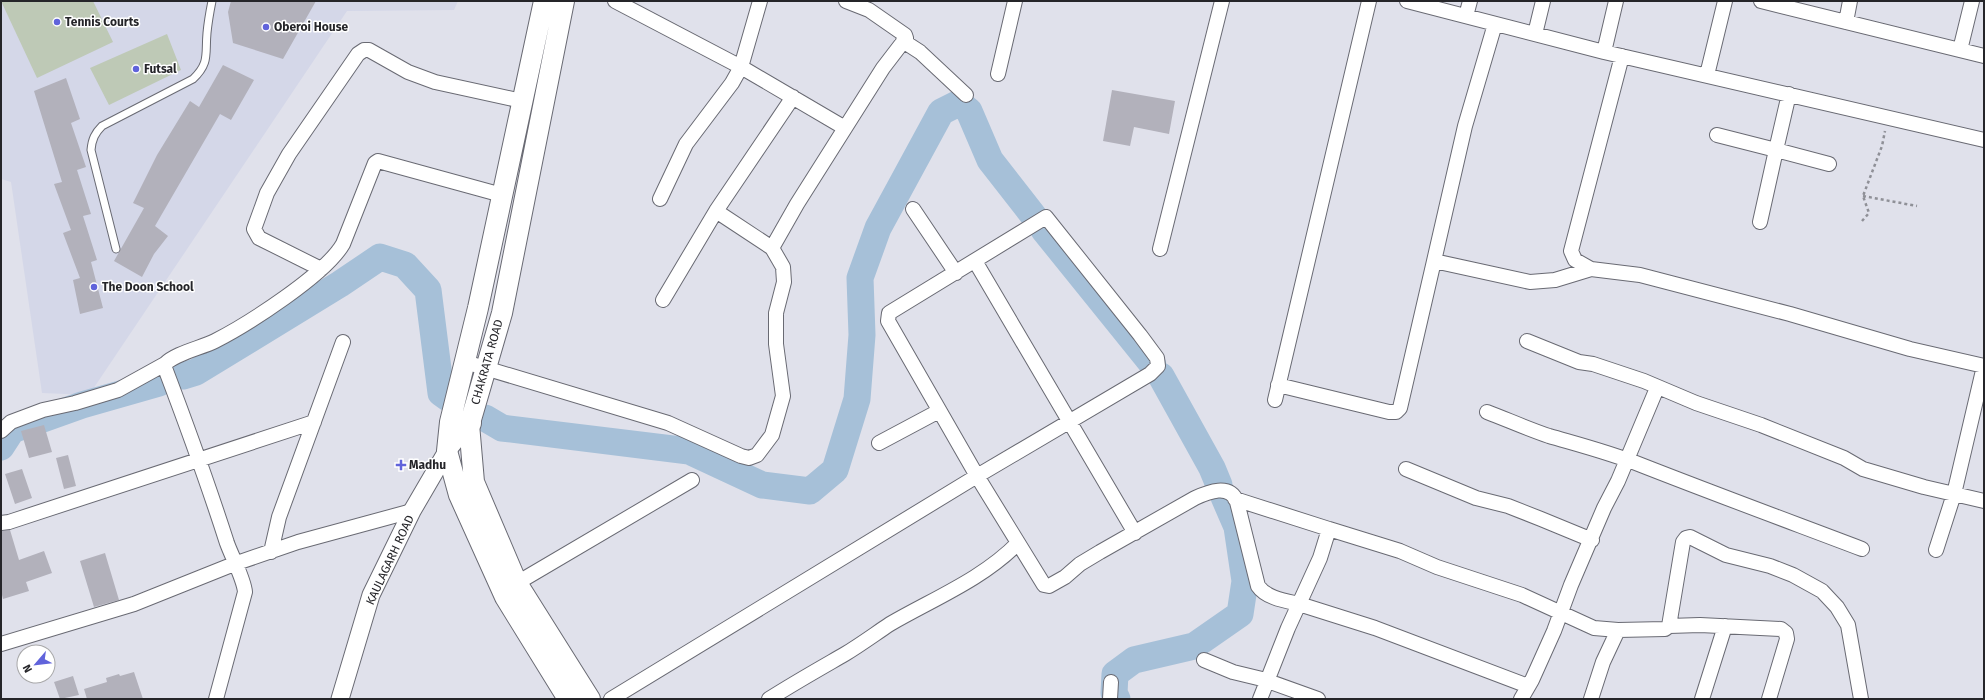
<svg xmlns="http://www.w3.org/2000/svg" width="1985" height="700" font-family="'Fira Sans',sans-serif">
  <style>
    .built { fill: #d4d7e8 }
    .green { fill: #bec9b6 }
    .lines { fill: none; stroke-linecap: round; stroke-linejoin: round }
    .river { stroke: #a6c0d8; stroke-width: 27 }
    .building { fill: #b2b1bb }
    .service-casing { stroke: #696a73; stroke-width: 9 }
    .minor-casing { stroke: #696a73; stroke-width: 16 }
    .tertiary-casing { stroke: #696a73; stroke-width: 19 }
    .secondary-casing { stroke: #696a73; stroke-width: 22 }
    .primary-casing { stroke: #696a73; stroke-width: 24 }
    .path { stroke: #8f9097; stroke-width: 2.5; stroke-dasharray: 3 3; stroke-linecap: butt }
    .service { stroke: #fff; stroke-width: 7 }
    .minor { stroke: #fff; stroke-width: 14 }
    .tertiary { stroke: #fff; stroke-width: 17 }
    .secondary { stroke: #fff; stroke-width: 20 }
    .primary { stroke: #fff; stroke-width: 22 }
    .poi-dot { fill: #6063db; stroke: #fff; stroke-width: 1.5 }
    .labels { text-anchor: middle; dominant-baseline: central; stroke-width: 3; stroke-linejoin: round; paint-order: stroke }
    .poi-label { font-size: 12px; font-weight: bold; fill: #252529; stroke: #fff; text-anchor: start }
    .street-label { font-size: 12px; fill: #252529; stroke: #fff }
  </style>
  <rect width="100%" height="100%" fill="#e0e1eb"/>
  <path class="built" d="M1,1H458L454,10L347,11L89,395L42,393L11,182L1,179Z"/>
  <path class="green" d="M1,1H93L113,42L37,78Z
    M167,34L181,70L109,105L90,68Z"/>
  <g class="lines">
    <path class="river" d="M1044,230L1153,365
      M183,376L196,372L340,284L380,257L405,265L428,290L441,393L448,398
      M1161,376L1212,468L1219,485
      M485,418L502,428L689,451L762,485L810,491L835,470L857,399L862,335L860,278L878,228L941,112L959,103L969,111L990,160L1036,219
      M1,447L12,430L82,405L159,383
      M1117,699L1114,693L1115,674L1134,660L1194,646L1240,614L1245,581L1237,527L1224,497"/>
  </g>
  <path class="building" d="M231,1H316L283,59L233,43L228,12Z
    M223,65L254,80L231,120L220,114L155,226L168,236L154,254L142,277L114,261L144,208L133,203L157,155L190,101L199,107Z
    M66,78L80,119L71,123L86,167L77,170L91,214L83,216L97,260L91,262L103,308L80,314L73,280L80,278L63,233L71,230L54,184L62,182L34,91Z
    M1112,90L1175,101L1169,134L1134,127L1130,146L1103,141Z
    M44,425L52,452L29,458L21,431Z
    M68,455L76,486L64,489L56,458Z
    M22,469L32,498L15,504L5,474Z
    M10,530L19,560L44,551L52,573L26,582L29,591L3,599L1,591V531Z
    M105,553L119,600L94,607L80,561Z
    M134,672L143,699H87L84,689L107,682L106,678L119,674L120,676Z
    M73,676L79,695L60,699L54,682Z"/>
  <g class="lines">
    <defs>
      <path id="service" d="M116,249L91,150C92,139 95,133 102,126L193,79C210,63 205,54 207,33C208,22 210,11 212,1"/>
      <path id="minor" d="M615,1L741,67L845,128
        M1407,1L1604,52L1984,140
        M1761,1L1984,56
        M1466,16L1470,1
        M1846,22L1850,1
        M1535,34L1543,1
        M903,41L920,52L966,95
        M1960,50L1972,1
        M1604,52L1616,1
        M1622,56L1571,251L1575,260L1591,269L1640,275L1790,314L1910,349L1984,366
        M998,74L1015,1
        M1707,75L1725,1
        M1717,135L1776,150L1789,94
        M660,199L686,144L732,83L741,67L760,1
        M913,209L956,273
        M1760,222L1776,150L1829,164
        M772,248L716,211L793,97
        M1160,249L1222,1
        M975,261L1135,533
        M1434,261L1465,126L1495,24
        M321,269L259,238L254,229L267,193L289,154L358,54L364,50H369L408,72L435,82L522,101
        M663,300L716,211
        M1527,341L1579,362L1593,364L1644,381L1696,403L1761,425L1844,458L1863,469L1924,487L1984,501
        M465,362L668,423L741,456L749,458L757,455L772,435L783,396L776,344V313L784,282L783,267L772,248L797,204L883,68L906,38L905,35L869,10L846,1
        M1278,385L1389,412H1396L1400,408L1434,261L1530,282L1555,280L1591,269
        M1275,400L1369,1
        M1487,412C1508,420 1528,429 1549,436C1580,445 1611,453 1641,465C1715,494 1788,521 1862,549
        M1,431L11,422L43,410L75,403L118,390L165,364
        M879,443L939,411
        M1406,469L1476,498L1508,506L1541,519L1592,540
        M1235,499L1329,529
        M1,523L9,522L314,422
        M1936,550L1954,494L1984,366
        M271,552L279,517L343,342
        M517,583L692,480
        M1669,626L1700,625L1781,629L1786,633L1787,639L1769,699
        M1,644L134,604L234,564L298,542L412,511
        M1204,660L1233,672L1262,679L1318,699
        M216,699L245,592C244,579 232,557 227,543C208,484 187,426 165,368V364C176,353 201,348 215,341C248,324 325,275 343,244L375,163L378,161L502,195
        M611,699L977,476L1150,374L1158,366L1157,358L1140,335L1046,217L889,313L888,321L977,476L1044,585L1049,586L1065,577L1080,564L1100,552L1195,498C1208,492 1230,483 1237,502L1258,586C1266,598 1286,601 1299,604L1320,558L1329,529L1400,551L1437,567L1522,595L1594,628L1618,630L1665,629L1669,626L1683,542L1686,538L1690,537L1726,555L1770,566L1793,575L1822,591L1837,607L1848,625L1861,699
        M769,699C794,683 819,669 845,654C860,645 875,634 890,624C933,599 983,579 1018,543
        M1110,699L1111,682
        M1260,699L1288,628L1299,604L1375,628L1528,686
        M1521,699L1532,680L1554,631L1571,585L1604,508L1618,481L1657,388
        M1591,699L1603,662L1618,630
        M1702,699L1725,626"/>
      <path id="tertiary" d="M340,699L371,595L412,511L447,451L469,424"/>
      <path id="secondary" d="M544,1L478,308L450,422L447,451L459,495L505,597L568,699
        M470,423L502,313L564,1
        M469,424L474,482L517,583L590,699"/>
      <path id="primary" d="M469,424L470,423"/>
    </defs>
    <use href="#service" class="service-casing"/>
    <use href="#minor" class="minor-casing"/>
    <use href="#tertiary" class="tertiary-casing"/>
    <use href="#secondary" class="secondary-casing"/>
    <use href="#primary" class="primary-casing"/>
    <path class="path" d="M1863,196L1917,206
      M1862,221L1869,213L1863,196L1882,146L1885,131"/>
    <use href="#service" class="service"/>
    <use href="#minor" class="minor"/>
    <use href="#tertiary" class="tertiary"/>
    <use href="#secondary" class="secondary"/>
    <use href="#primary" class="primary"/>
  </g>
  <g class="poi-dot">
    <circle cx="57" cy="22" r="4"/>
    <circle cx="266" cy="27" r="4"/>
    <circle cx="136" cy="69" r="4"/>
    <circle cx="94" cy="287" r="4"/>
    <path d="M399 459h4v4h4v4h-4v4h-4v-4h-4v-4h4z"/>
  </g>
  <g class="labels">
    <g class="poi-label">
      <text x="65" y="22">Tennis Courts</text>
      <text x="274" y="27">Oberoi House</text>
      <text x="144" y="69">Futsal</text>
      <text x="102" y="287">The Doon School</text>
      <text x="409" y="465">Madhu</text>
    </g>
    <g class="street-label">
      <text transform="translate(487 362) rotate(-74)">CHAKRATA ROAD</text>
      <text transform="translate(390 560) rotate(-65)">KAULAGARH ROAD</text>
    </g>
  </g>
  <rect width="1985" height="700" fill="none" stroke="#252529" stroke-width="4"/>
  <g transform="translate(36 664) rotate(242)"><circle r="19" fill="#ffffff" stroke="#a8a8a9"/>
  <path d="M0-3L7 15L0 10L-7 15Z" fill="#6063db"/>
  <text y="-6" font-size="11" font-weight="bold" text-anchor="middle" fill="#252529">N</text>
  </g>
</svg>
